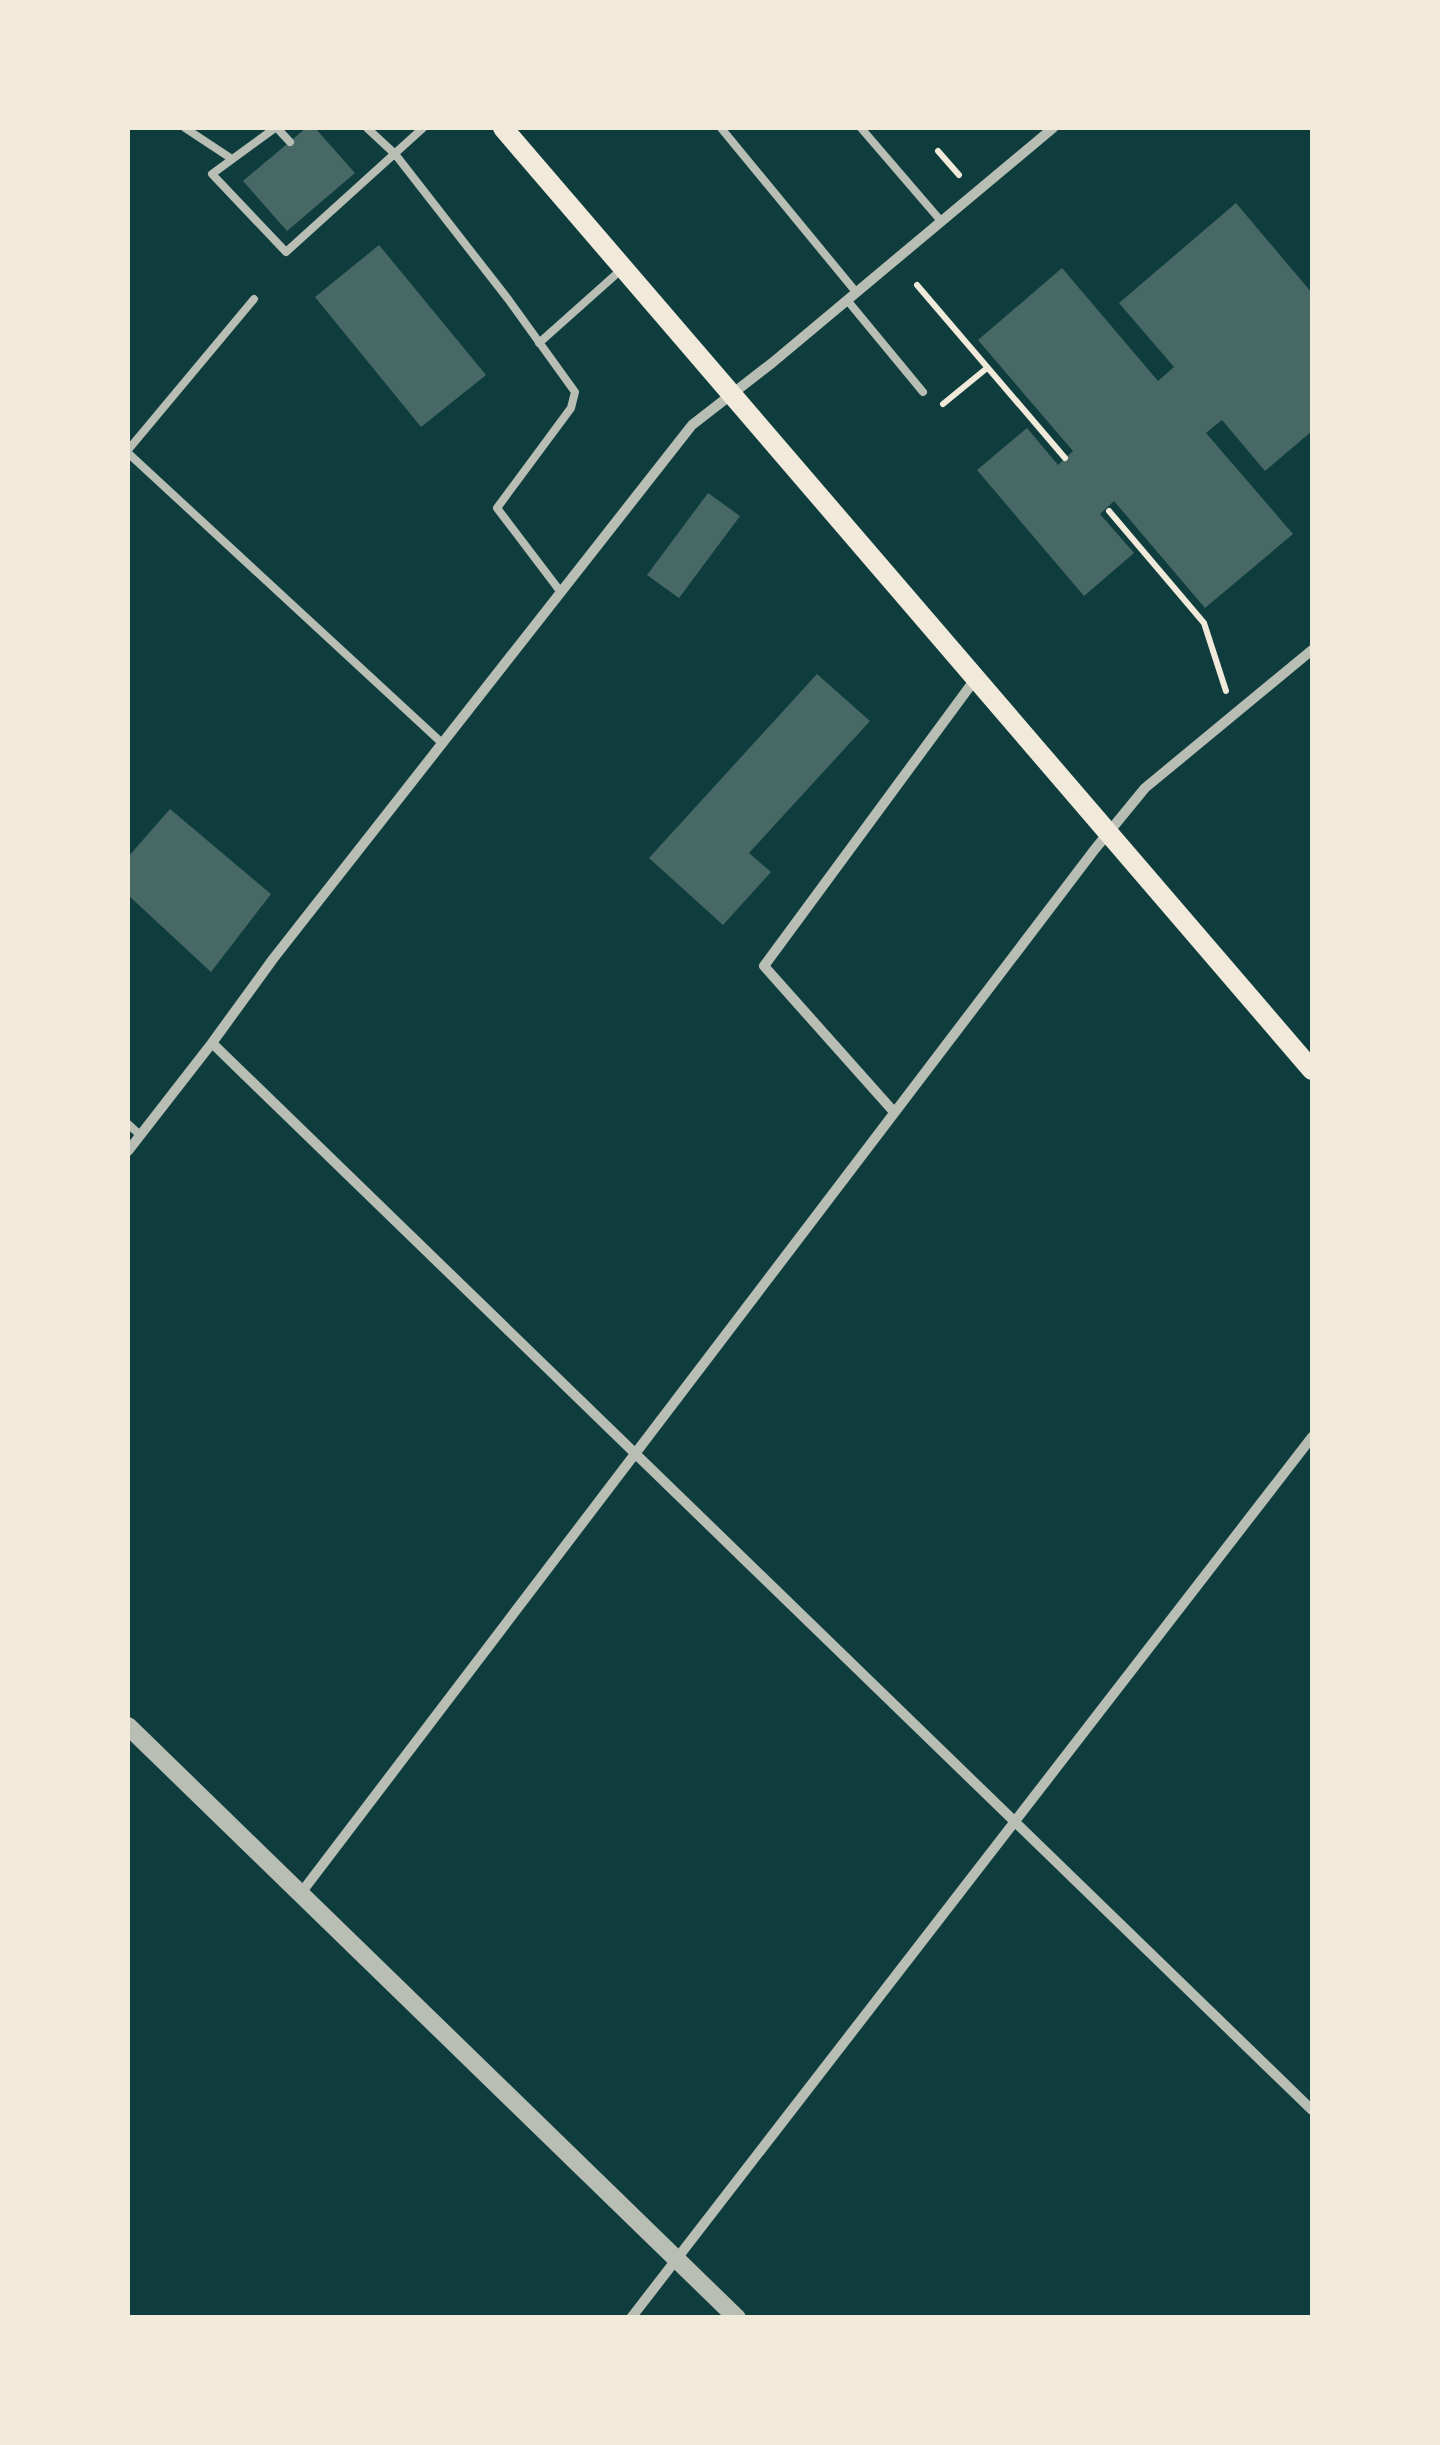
<svg xmlns="http://www.w3.org/2000/svg" width="1440" height="2445" font-family="'Archivo Narrow',sans-serif">
  <style>
    .building { fill: #486865 }
    .lines { fill: none; stroke-linecap: round; stroke-linejoin: round }
    .path { stroke: #f1e9da; stroke-width: 6 }
    .service { stroke: #b8beb3; stroke-width: 8 }
    .minor { stroke: #b8beb3; stroke-width: 10 }
    .tertiary { stroke: #b8beb3; stroke-width: 18 }
    .secondary { stroke: #f1e9da; stroke-width: 20 }
  </style>
  <rect width="100%" height="100%" fill="#0f3d3e"/>
  <path class="building" d="M306,128H315L355,173L287,231L243,181Z
    M1236,203L1312,293V431L1265,471L1222,420L1206,433L1293,534L1205,608L1114,501L1100,514L1134,553L1084,596L977,470L1027,428L1058,465L1073,451L978,340L1062,268L1158,381L1174,367L1119,303Z
    M379,245L486,375L421,427L315,297Z
    M708,493L740,516L679,598L647,575Z
    M817,674L870,721L749,853L771,872L723,925L649,858Z
    M170,809L271,894L211,972L128,895V857Z"/>
  <g class="lines">
    <path class="path" d="M938,151L959,175
      M917,285L1065,458
      M943,404L987,368
      M1109,511L1204,623L1226,691"/>
    <path class="service" d="M185,128L232,159
      M275,128L212,174L286,252L423,128
      M277,128L290,142
      M367,128L395,154L508,299L575,392L571,408L497,508L560,591
      M721,128L856,292
      M861,128L941,221
      M847,300L923,392
      M539,343L622,269
      M128,450L254,299
      M128,453L442,743
      M128,1124L140,1135"/>
    <path class="minor" d="M212,1043L1312,2110
      M894,1112L764,966L976,678
      M128,1151L212,1043L273,959L692,425L772,363L1053,128
      M301,1893L1095,849L1145,788L1312,650
      M631,2318L1312,1437"/>
    <path class="tertiary" d="M128,1726L737,2318"/>
    <path class="secondary" d="M503,128L1312,1070"/>
  </g>
  <rect width="1440" height="2445" fill="none" stroke="#f1e9da" stroke-width="260"/>
</svg>
